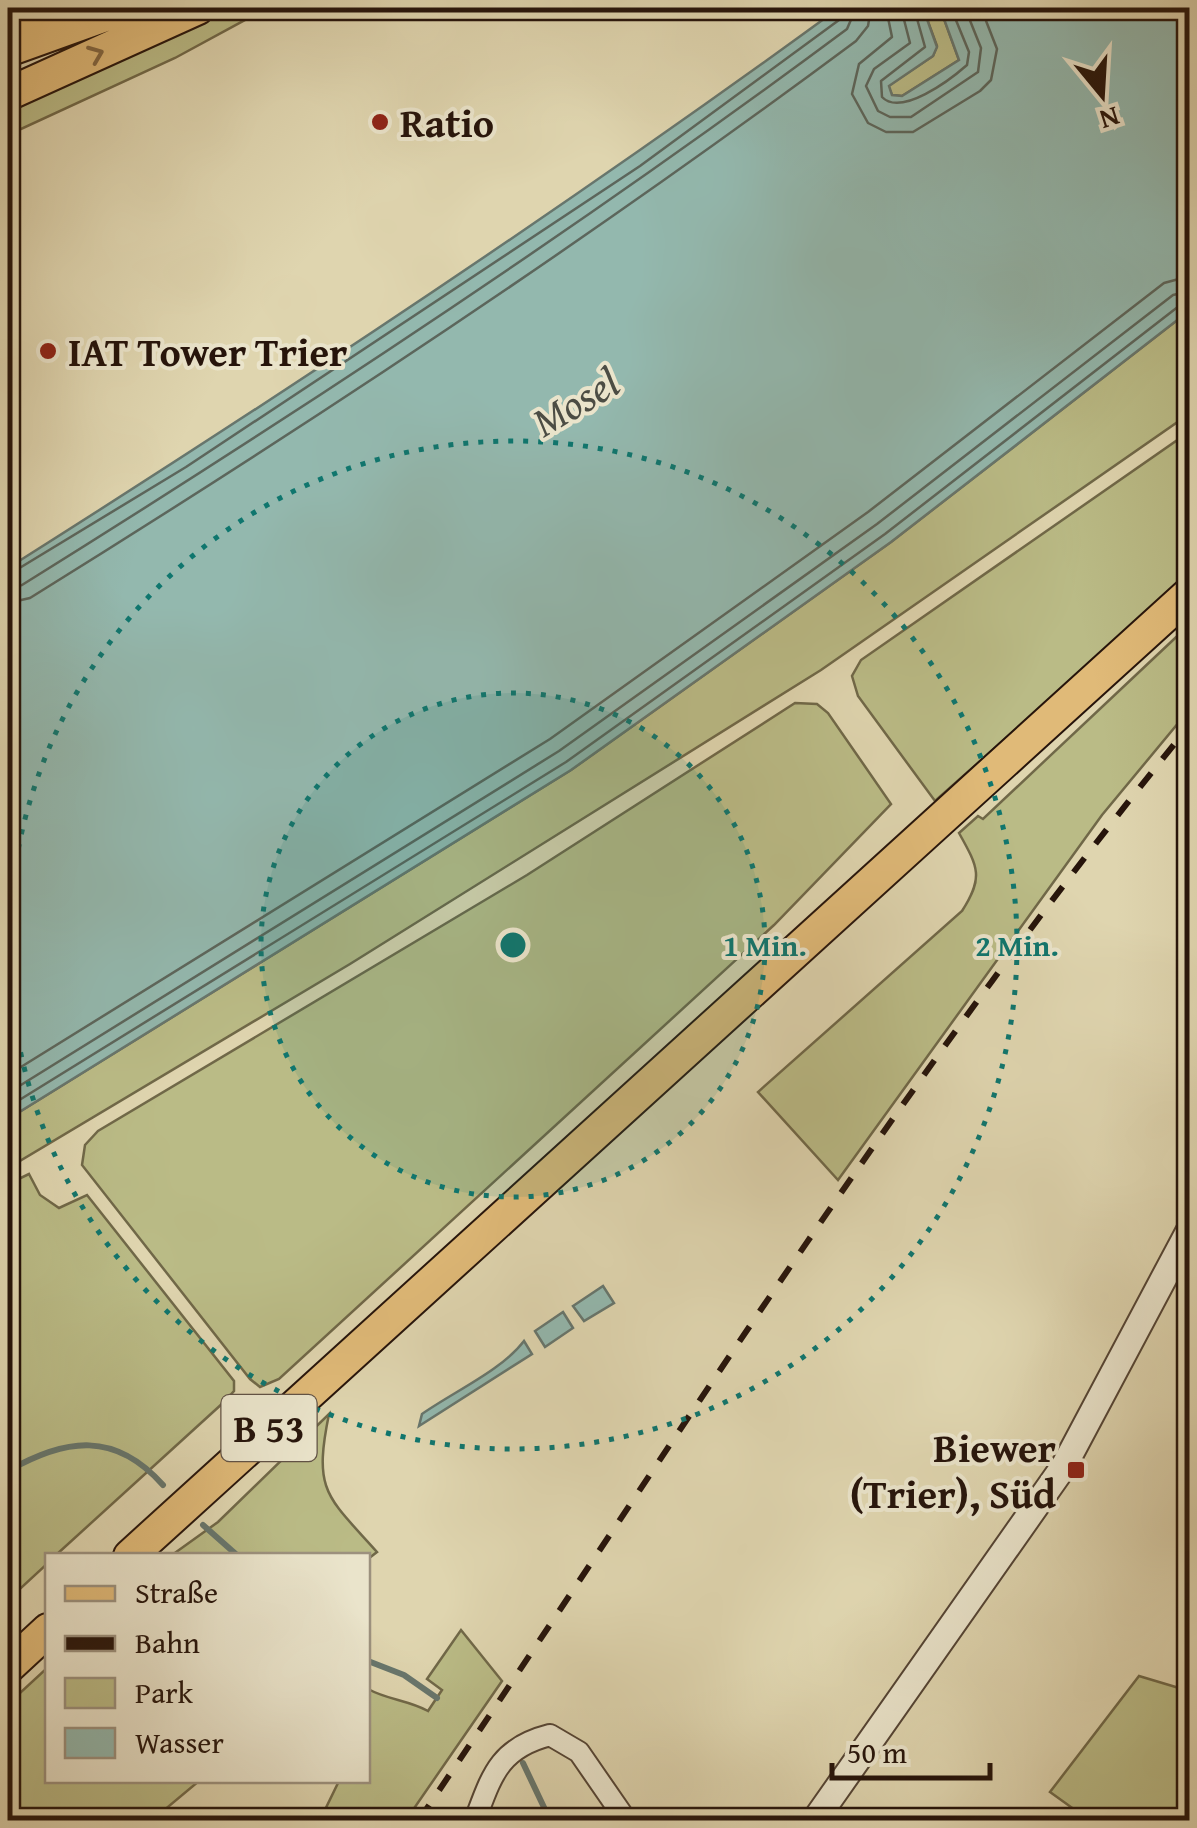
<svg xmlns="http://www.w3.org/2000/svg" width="1197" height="1828" font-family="'Gentium Book Plus',serif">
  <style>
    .green { fill: #babb86; stroke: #706848; stroke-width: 2.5 }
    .water { fill: #93b8ae; stroke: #67766d; stroke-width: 2.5 }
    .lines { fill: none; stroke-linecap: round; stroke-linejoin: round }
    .shore { stroke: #5c665c; stroke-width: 2.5 }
    .stream { stroke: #67766d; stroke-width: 6 }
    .minor-casing { stroke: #544434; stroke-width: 24 }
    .tertiary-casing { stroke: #544434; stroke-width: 29 }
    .primary-casing { stroke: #26140b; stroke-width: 36 }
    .motorway-casing { stroke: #26140b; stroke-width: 41 }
    .minor { stroke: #eae4cb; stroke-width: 20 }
    .tertiary { stroke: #eae4cb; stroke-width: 25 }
    .primary { stroke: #e0ba78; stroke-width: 32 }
    .motorway { stroke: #e0ba78; stroke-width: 38 }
    .rail { stroke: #26140b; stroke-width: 6; stroke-dasharray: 18 18; stroke-linecap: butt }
    .oneway { stroke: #836742 }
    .ring { fill: none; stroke: #0f766e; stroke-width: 5; stroke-dasharray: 5 10 }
    .poi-dot { fill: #8f2418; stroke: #eae4cb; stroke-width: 4 }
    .labels { text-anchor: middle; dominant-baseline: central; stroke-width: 8; stroke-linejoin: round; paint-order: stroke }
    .shield { fill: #eae4cb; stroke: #615245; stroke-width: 2.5 }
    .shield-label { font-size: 38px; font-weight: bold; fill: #26140b }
    .poi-label { font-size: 40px; font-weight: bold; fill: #26140b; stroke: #eae4cb; text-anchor: start }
    .water-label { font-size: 42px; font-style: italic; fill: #4c4d44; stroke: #eae4cb }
    .centre { fill: #0f766e; stroke: #eae4cb; stroke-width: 5 }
    .ring-label { font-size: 30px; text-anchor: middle; font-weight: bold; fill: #0f766e; stroke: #eae4cb; stroke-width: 8; stroke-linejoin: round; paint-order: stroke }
  </style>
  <rect width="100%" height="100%" fill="#dfd5af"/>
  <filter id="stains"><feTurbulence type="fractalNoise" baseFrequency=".002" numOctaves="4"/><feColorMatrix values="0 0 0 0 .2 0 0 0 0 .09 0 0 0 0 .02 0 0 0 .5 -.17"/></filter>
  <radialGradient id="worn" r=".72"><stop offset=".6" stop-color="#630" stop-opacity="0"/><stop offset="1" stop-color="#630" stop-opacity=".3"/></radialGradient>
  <path class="green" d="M223,8H267L175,58L8,135V110Z
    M923,8H940L959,60L902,96L892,95L888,86L933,56L937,46Z
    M1189,311V414L821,670L350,964L8,1168V1119L571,770L891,542Z
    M1189,432V576L935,801L858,696L852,676L861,660Z
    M1189,625V710L1102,815L838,1180L758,1092L962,911C984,877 978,867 959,833L978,816L983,819Z
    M795,703L817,704L828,713L891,804L774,925L279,1379L260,1387L250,1379L82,1165L85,1145L98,1131L527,875Z
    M29,1174L40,1195L59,1208L87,1195L234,1381V1391L224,1402L56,1555L48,1556L47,1564L8,1600V1184Z
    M329,1414C313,1492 327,1496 377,1552L368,1559V1556L172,1555L218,1522Z
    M461,1630L502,1681L406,1820H320L339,1781L368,1780V1689C388,1700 408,1700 428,1711L442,1690L427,1679Z
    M47,1668L48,1780L199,1781L157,1816L161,1820H8V1704Z
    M1139,1676L1189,1691V1820H1089L1050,1792Z"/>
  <path class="water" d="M839,8H923L937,47L933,56L889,86L892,95L902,96L959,60L940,8H1189V311L891,542L571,770L8,1119V568C290,390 569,205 839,8Z
    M603,1286L614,1303L584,1321L573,1306Z
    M563,1312L573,1328L545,1347L535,1331Z
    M524,1341L532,1354L419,1426L422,1414C455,1391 502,1370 524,1341Z"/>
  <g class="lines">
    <path class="shore" d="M886,8L892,37L859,64L852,94L868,123L886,132H913L980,91L991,80L997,49L981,8
      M901,8L910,43L874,69L866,86L878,111L890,117H911L978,72L981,48L965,8
      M914,8L925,47L881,81L882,97C901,117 950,80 967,65L969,52L951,8
      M8,575L186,467L640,166L839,20L843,8
      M8,588L22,585C303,410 581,227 847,29L856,8
      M8,603L30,598C312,423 590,239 856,41L868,26L871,8
      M8,1075L550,739L868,512L1164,283L1190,276
      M8,1093L559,751L877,524L1173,295L1190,291
      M8,1107L566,762L885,534L1179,306L1190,303"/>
    <path class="stream" d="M8,1471C66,1438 115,1431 163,1485
      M203,1525L238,1556
      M368,1661L404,1675L437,1698
      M523,1763L550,1820"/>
    <defs>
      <path id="minor" d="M475,1820C492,1775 499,1748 550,1735L579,1752L626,1820"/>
      <path id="tertiary" d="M815,1820L1064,1466L1190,1229"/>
      <path id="primary" d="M8,50L125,8
        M8,94L198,8
        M130,1556L1190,593
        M8,1667L48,1630"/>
      <path id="motorway" d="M8,16L31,8"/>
    </defs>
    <use href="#minor" class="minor-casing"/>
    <use href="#tertiary" class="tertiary-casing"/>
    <use href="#primary" class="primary-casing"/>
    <use href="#motorway" class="motorway-casing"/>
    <use href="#minor" class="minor"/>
    <use href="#tertiary" class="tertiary"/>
    <use href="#primary" class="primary"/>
    <use href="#motorway" class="motorway"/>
    <path class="rail" d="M419,1820C669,1451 907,1071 1190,725"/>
  </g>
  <defs><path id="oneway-chevron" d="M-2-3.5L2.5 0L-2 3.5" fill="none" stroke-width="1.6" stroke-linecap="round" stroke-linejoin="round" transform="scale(2.5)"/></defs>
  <use class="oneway" href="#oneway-chevron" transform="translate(96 54) rotate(-22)"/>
  <circle cx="513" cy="945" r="252" fill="#0f766e" fill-opacity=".12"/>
  <g class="ring">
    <circle cx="513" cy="945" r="252"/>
    <circle cx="513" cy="945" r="504"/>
  </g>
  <g class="poi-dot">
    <circle cx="380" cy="122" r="10"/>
    <circle cx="48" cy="351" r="10"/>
    <rect x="1066" y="1460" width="20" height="20" rx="5"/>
  </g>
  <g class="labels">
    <rect class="shield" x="221.5" y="1395" width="95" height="66" rx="8"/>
    <g class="shield-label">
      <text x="269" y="1428">B 53</text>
    </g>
    <g class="poi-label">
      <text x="400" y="122">Ratio</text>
      <text x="68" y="351">IAT Tower Trier</text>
      <text x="1056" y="1447" text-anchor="end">Biewer<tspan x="1056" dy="46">(Trier), Süd</tspan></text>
    </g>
    <g class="water-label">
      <text transform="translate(575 401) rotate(-31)">Mosel</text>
    </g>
  </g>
  <circle cx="513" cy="945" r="15" class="centre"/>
  <g class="ring-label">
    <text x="765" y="956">1 Min.</text>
    <text x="1017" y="956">2 Min.</text>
  </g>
  <rect width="1197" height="1828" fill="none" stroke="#dfd5af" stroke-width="40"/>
  <rect x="10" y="10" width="1177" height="1808" fill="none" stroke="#26140b" stroke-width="5"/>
  <rect x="20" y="20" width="1157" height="1788" fill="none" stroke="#26140b" stroke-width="2.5"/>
  <rect x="45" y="1553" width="325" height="230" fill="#eae4cb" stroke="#9c917e" stroke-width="2.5"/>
  <rect x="65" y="1586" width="50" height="15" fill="#e0ba78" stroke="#9c917e" stroke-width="2.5"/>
  <text x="135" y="1603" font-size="30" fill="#26140b">Straße</text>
  <rect x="65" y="1636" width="50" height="15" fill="#26140b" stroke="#9c917e" stroke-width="2.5"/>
  <text x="135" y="1653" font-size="30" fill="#26140b">Bahn</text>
  <rect x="65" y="1678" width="50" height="30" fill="#babb86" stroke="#9c917e" stroke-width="2.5"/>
  <text x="135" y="1703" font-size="30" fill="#26140b">Park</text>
  <rect x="65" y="1728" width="50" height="30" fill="#93b8ae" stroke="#9c917e" stroke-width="2.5"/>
  <text x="135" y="1753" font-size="30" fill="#26140b">Wasser</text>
  <g transform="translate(1102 95) rotate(162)" stroke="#eae4cb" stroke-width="8" paint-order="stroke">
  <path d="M0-8L18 38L0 25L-18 38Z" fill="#26140b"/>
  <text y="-15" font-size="28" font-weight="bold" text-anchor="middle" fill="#26140b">N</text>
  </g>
  <path d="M832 1763v15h158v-15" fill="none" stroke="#26140b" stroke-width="5"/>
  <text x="847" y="1763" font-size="30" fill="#26140b" stroke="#eae4cb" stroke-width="8" paint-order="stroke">50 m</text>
  <rect width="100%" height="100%" filter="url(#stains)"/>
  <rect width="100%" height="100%" fill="url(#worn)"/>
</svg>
